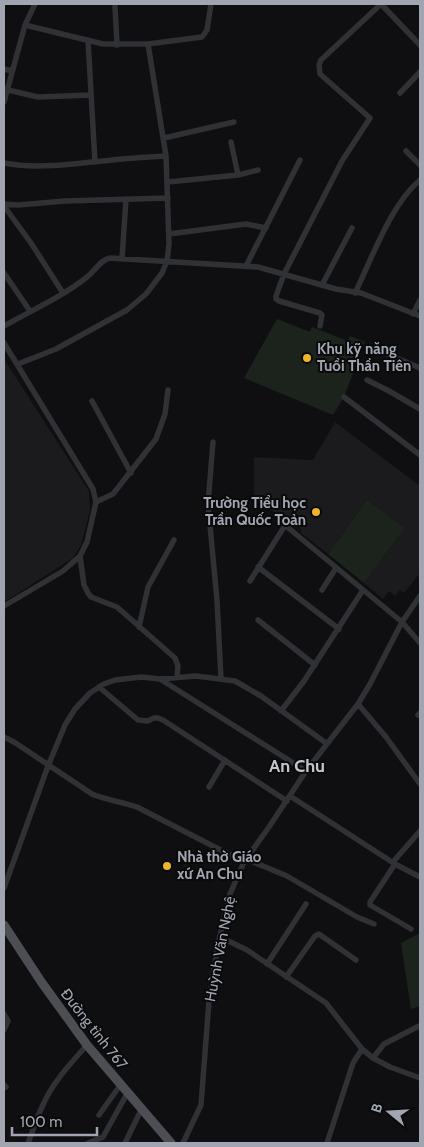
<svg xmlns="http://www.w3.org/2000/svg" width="424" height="1147" font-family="Cabin,sans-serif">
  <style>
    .built { fill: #1b1b1e }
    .green { fill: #1c231d }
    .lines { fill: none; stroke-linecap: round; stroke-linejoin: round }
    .street { stroke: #303135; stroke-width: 5.5 }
    .primary { stroke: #4c4e54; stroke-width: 9 }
    .poi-dot { fill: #ecb52b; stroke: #0a0a0b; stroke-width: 2 }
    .labels { text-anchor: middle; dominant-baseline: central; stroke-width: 4; stroke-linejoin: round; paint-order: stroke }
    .poi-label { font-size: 15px; font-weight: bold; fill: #a1a5b1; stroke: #0a0a0b; text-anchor: start }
    .street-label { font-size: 15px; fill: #a1a5b1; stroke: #0a0a0b }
    .quarter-label { font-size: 18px; font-weight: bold; fill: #c1c4cd; stroke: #0a0a0b }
  </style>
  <rect width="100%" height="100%" fill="#0f0f11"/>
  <path class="built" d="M4,359L89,491L90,511L81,545L73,558L4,602Z
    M335,422L420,486V573L404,593L400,590L395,596L389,591L383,599L364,583L405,528L367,500L328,554L301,533V529L295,524L292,525L254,498V457L313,460Z"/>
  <path class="green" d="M277,319L310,332L312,327L348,341L350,336L365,342L344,397L333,415L244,378Z
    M367,500L405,528L364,583L328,554Z
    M420,933V1006L411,1009L401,943Z"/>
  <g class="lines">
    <path class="street" d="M381,4L420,45
      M115,7L117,45
      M25,25L103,44H148L202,37L207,30L211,4
      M88,40L95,162
      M4,69L12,71
      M8,90L38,97L91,95
      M400,93L420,72
      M4,102L25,25L35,4
      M164,138L234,122
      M231,142L238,175
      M406,151L420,165
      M4,163C39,170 77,163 112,160C130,158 148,157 166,156
      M168,182L238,175L258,170
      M4,204L18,205L65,201L168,198
      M4,206L31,243L63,293
      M169,234L246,224L266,228
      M122,259L126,199
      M246,266L300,160
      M4,273L30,311
      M322,285L352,228
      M355,293C372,258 391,204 420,180
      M413,314L420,300
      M4,326C32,310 62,297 87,277C95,271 100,260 110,258L258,267L336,289L361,293L420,316
      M320,326L322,315L320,313L279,301L276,299V296L284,274L342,161L370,118L320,74L319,65L321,60L381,4
      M4,343L93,489L96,502L87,542L80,556L63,571L4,606
      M373,348L420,368
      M18,364L56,349L127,310L146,294L162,273L167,261L169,244L166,156L148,44
      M367,380L389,391L420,409
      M344,397L420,455
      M92,401L131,473
      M213,442L208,504L217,600L221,679
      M96,502L113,494L156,439L165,414L168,390
      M80,556L84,585L88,593L91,597L117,607L175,658L178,666L177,677
      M258,567L339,629
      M250,581L284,527L286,526L402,622L420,643
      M322,590L336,568
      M258,620L315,665
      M139,627L148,587L174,540
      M160,679L306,771
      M99,687L138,720L148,721C154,717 156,717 163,720L287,801
      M358,704L386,737L420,784
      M281,711L304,681L363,590
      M418,715L420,713
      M4,737L14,742L92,794C106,800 122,802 137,807L244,862
      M209,787L225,760
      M290,796L395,864L420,877
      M246,859L287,876L357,917L374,924
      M393,862L420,831
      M395,864L370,902V905L411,929
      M4,888L48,766L65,725L75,709L90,693L104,684L115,680L141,677L160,679L196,676L235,681L261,696L326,743
      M220,937L247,950L326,1003L362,1049L373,1058L390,1067L420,1078
      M267,964L306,904
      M286,977L315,936L319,934L356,960
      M4,1014L8,1021L4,1030
      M373,1058L384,1044L419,1026
      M4,1085L6,1087
      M99,1115L121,1084
      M28,1143C33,1131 36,1119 42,1107C52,1083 70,1064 87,1045
      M88,1143L103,1137L128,1092
      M125,1143L142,1108
      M183,1143L201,1105L209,1001L218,944L230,894L244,862L269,827L306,771L358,704L370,684L402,622L420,596
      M327,1143L353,1063L362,1049"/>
    <path class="primary" d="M4,925L42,983L87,1045L171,1143"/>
  </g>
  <g class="poi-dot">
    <circle cx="307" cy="358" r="5"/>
    <circle cx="316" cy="512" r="5"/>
    <circle cx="167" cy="866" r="5"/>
  </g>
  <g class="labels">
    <g class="poi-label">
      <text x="317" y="349">Khu kỹ năng<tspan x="317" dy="17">Tuổi Thần Tiên</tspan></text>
      <text x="306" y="503" text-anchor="end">Trường Tiểu học<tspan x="306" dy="17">Trần Quốc Toản</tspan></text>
      <text x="177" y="857">Nhà thờ Giáo<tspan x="177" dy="17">xứ An Chu</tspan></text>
    </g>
    <g class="street-label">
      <text transform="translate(220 949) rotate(-79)">Huỳnh Văn Nghệ</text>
      <text transform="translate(94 1029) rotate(52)">Đường tỉnh 767</text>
    </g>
    <g class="quarter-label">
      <text x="297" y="766">An Chu</text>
    </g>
  </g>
  <rect width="424" height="1147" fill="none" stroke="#a1a5b1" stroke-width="10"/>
  <g transform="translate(389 1112) rotate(288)" stroke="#0a0a0b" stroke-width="4" paint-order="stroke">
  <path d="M0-4L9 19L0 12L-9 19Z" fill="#a1a5b1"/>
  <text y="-8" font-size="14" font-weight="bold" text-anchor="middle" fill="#a1a5b1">B</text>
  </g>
  <path d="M12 1127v8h85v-8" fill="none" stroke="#a1a5b1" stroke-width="2.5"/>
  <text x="20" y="1127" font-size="15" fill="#a1a5b1" stroke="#0a0a0b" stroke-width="4" paint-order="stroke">100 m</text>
</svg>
